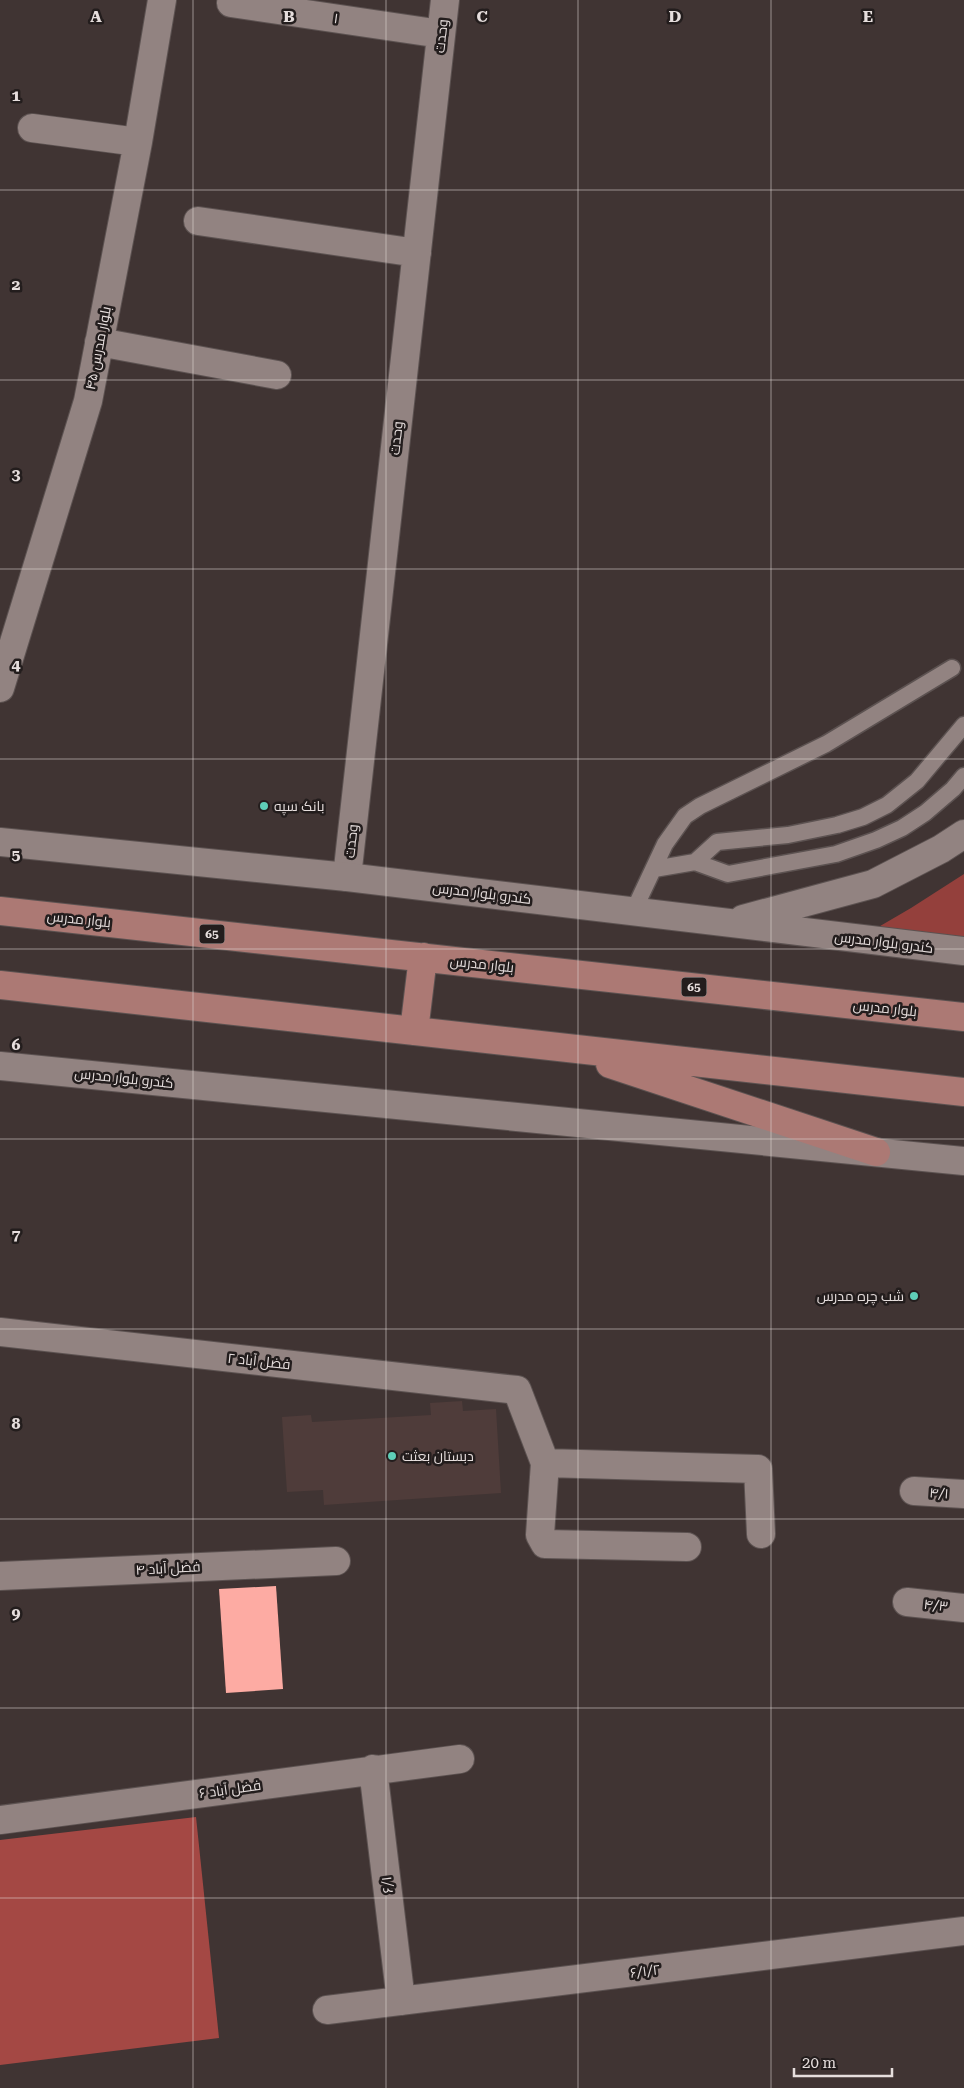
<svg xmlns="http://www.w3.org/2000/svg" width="964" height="2088" font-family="'Roboto Serif',Cairo,serif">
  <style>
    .built { fill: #4f3c3a }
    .green { fill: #94403c }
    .forest { fill: #a44844 }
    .building { fill: #fdaba3 }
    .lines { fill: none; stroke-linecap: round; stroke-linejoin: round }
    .service-casing { stroke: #5c5251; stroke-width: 19 }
    .minor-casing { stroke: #5c5251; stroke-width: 30 }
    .secondary-casing { stroke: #5c5251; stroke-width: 30 }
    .primary-casing { stroke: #5c5251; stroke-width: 30 }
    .service { stroke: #928381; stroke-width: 16 }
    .minor { stroke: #928381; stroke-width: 28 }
    .secondary { stroke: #928381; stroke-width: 28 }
    .primary { stroke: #ac7974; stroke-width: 28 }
    .grid { fill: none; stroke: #e6dedd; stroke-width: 1; stroke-opacity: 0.55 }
    .poi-dot { fill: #5eceb7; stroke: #231d1d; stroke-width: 2 }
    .labels { text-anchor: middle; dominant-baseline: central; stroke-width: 5; stroke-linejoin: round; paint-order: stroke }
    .shield { fill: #231d1d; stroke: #aca4a3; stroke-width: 1 }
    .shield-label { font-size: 12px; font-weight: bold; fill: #e6dedd }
    .street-label { font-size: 14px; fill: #e6dedd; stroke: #231d1d }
    .poi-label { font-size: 14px; fill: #e6dedd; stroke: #231d1d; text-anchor: start }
    .grid-label { font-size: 16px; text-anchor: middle; font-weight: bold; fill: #e6dedd; stroke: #231d1d; stroke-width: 5; stroke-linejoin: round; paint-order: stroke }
  </style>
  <rect width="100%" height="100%" fill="#403433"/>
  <path class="built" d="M462,1401L463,1411L496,1409L501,1493L324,1505L323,1490L287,1492L282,1417L311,1415L312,1422L431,1415L430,1403Z"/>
  <path class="green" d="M964,874V939L875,929L911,908Z"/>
  <path class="forest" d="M196,1817L219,2038L0,2065V1840Z"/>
  <path class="building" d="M276,1586L283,1689L226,1693L219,1589Z"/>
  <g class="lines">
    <defs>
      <path id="service" d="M695,862L717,842L788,835L837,825L863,817L887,805L917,781L964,725
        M654,869L695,862L728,874L836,854L876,840L902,828L925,813L953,789L964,776
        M633,912L665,844L685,816L700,806L826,744L952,668"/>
      <path id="minor" d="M231,3L441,34
        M32,128L138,142
        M198,221L417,253
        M99,342L277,375
        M0,688L88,401L138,142L162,0
        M347,877L445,0
        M0,1332L517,1390L545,1463L540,1535L545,1544L687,1547
        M545,1463L758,1469L761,1534
        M914,1491L964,1494
        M0,1576L336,1561
        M907,1602L964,1608
        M373,1769L401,2001
        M0,1820L460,1759
        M327,2010L964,1931"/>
      <path id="secondary" d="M0,842L347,877L964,951
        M743,919L873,884L941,849L964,834
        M0,1066L964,1161"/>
      <path id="primary" d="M0,911L964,1017
        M0,985L964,1092
        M414,1031L423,957
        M610,1064L876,1152"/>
    </defs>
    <use href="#service" class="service-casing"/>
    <use href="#minor" class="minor-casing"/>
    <use href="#secondary" class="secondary-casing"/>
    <use href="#primary" class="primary-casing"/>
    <use href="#service" class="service"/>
    <use href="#minor" class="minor"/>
    <use href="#secondary" class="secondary"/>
    <use href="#primary" class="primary"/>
  </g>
  <path class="grid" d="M193,0V2088M386,0V2088M578,0V2088M771,0V2088M0,190H964M0,380H964M0,569H964M0,759H964M0,949H964M0,1139H964M0,1329H964M0,1519H964M0,1708H964M0,1898H964"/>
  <g class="poi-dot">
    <circle cx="264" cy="806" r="5"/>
    <circle cx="914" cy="1296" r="5"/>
    <circle cx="392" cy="1456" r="5"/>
  </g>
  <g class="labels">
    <g class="shield">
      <rect x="199.5" y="924.5" width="25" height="19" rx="4"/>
      <rect x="681.5" y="977.5" width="25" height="19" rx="4"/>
    </g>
    <g class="shield-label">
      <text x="212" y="934">65</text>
      <text x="694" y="987">65</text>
    </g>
    <g class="street-label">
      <text transform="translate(336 18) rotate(8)">۱</text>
      <text transform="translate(441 36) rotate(-84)">وحدت</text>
      <text transform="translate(98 348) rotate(-79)">۴۵ بلوار مدرس</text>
      <text transform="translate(396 438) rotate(-84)">وحدت</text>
      <text transform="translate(351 841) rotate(-84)">وحدت</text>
      <text transform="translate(482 893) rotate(7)">کندرو بلوار مدرس</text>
      <text transform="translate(79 919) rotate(6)">بلوار مدرس</text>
      <text transform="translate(884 942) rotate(7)">کندرو بلوار مدرس</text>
      <text transform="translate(482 964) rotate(6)">بلوار مدرس</text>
      <text transform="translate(885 1008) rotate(6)">بلوار مدرس</text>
      <text transform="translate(124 1078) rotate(6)">کندرو بلوار مدرس</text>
      <text transform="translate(259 1361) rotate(6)">فضل آباد ۲</text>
      <text transform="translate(939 1493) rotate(4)">۴/۱</text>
      <text transform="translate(168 1568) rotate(-3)">فضل آباد ۴</text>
      <text transform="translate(936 1605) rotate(6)">۴/۳</text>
      <text transform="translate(230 1789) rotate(-8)">فضل آباد ۶</text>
      <text transform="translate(387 1885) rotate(-97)">۶/۱</text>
      <text transform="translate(645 1971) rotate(-7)">۶/۱/۲</text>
    </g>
    <g class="poi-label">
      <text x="274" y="806">بانک سپه</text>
      <text x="904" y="1296" text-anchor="end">شب چره مدرس</text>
      <text x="402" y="1456">دبستان بعثت</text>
    </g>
  </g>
  <g class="grid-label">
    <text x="96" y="22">A</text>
    <text x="289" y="22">B</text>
    <text x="482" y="22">C</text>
    <text x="675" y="22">D</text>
    <text x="868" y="22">E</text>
    <text x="16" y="101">1</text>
    <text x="16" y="290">2</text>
    <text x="16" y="480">3</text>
    <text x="16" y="670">4</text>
    <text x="16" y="860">5</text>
    <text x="16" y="1050">6</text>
    <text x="16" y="1240">7</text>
    <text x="16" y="1429">8</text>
    <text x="16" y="1619">9</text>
  </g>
  <path d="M794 2068v8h98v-8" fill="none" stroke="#e6dedd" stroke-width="2.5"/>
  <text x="802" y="2068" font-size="15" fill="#e6dedd" stroke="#231d1d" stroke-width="4" paint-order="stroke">20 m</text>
</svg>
